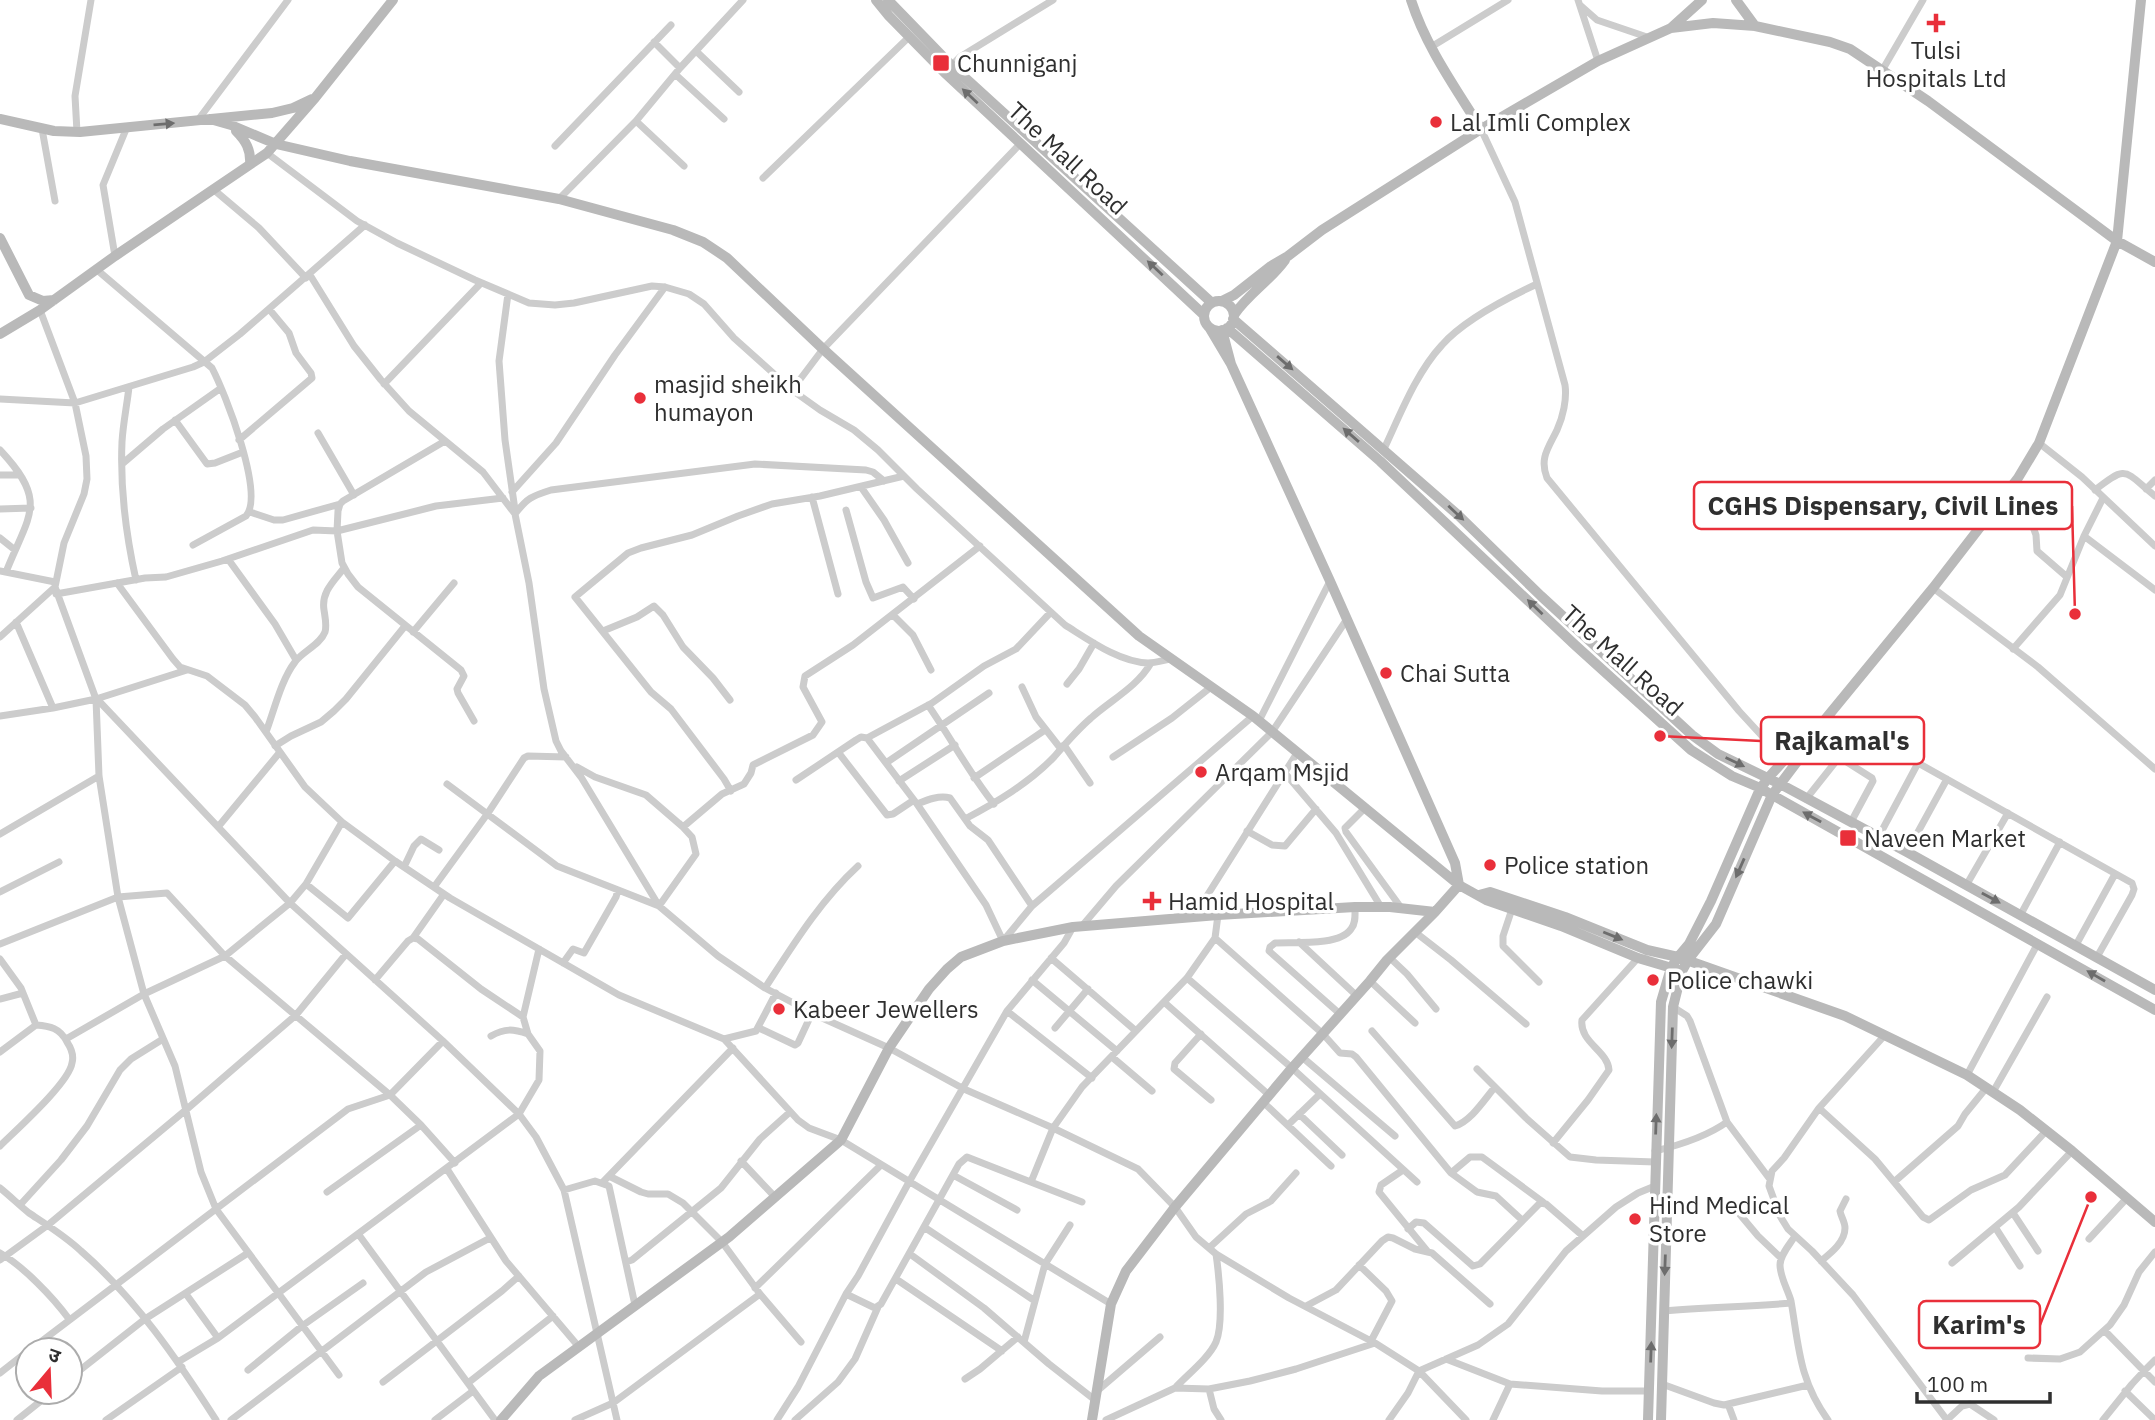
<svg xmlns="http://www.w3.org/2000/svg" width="2155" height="1420" font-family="'IBM Plex Sans','Noto Sans Devanagari',sans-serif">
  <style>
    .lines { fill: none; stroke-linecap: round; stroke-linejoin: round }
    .street { stroke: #ccc; stroke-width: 7 }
    .secondary { stroke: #b9b9b9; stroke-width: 10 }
    .oneway { fill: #6d6d6d }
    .poi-dot { fill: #e92f3a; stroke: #fff; stroke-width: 2.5 }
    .labels { text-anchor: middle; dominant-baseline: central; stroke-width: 7; stroke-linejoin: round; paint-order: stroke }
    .poi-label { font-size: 24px; fill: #2f2f2f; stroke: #fff; text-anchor: start }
    .street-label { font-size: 24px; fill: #2f2f2f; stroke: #fff }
    .leader { fill: none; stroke: #e92f3a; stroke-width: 2.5 }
    .callout-dot { fill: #e92f3a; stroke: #fff; stroke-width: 2.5 }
    .callout { fill: #fff; stroke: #e92f3a; stroke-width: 2.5 }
    .callout-label { font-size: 26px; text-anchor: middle; font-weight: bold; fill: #2f2f2f }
  </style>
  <rect width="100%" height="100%" fill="#fff"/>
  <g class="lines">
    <path class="street" d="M1578,0L1598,61
      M1580,5L1597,20L1647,37
      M654,42L680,68
      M1431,47L1508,0
      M696,51L739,92
      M949,68L960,57L1053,0
      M1883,69L1923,0
      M675,74L724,119
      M198,120L288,0
      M636,121L684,166
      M42,129L55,201
      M1481,129L1515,202L1565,385C1567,399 1563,417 1557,430C1549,447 1539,458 1547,478L1739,711L1784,760
      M77,132L75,96L91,0
      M555,146L671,25
      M267,153L357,221L397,243L475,280L529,303L555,305L574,303L652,286L665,287L689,294L704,304L734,338L792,390L820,410L854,430L878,450L917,489L1065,625C1089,640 1119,662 1148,663C1156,663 1164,660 1171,659
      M763,178L909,37
      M213,189L259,228L306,278
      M559,199L636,121L680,68L743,0
      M115,256L103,185L127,127
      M96,269L212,368C225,393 265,494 246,516L193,545
      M310,275L354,346L381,380L409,411L483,472L515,514L529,583L544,689L556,741L561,751L581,777L659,906L718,956L765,988L820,1017L889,1048L964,1089L1053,1128L1138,1169L1175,1207L1196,1237L1216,1254L1289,1298L1375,1343L1419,1371L1466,1420
      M508,294L499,361L505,440L515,510
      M40,310L75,403L86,456L87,479L84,494L64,543L55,587L96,699L99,776L118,897L144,994L175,1066L201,1172L216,1209L339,1375
      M384,384L481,283
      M129,387C127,405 123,424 122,442C120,488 126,535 136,580
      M792,390L823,349L1021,143
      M0,399L75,403L193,367L204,362L240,334L365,225
      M175,420L207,464L215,463L243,452
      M318,433L354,495
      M239,440L312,378L311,373L296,353L289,333L269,309
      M445,441L343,501L340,504L338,511L337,531L342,563L348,574L358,587L461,670L464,676L457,689L458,693L474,721
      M2039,443L2082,477L2155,546
      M1384,449C1400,415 1416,373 1442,345C1463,321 1507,298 1537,284
      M0,450C49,502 29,514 6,572
      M122,464L163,429L221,388
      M0,475H20
      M861,487L884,520L908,563
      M2146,489L2155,480
      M2095,490C2128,464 2124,471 2155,496
      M512,492L556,443L615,355L665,287
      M812,497L838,594
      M2001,501L2033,527L2036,535L2037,551L2067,577
      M0,509L31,508
      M846,510L866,582L873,598L903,587L914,599
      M250,512L274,520H283L340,504
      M515,514C527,498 532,496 551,490L755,464L866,470L873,472L884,481
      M2084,536L2155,590
      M0,538L15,550
      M228,559L275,624L296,660
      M0,571L55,582
      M117,583L173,659L180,667L207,676L245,705L255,717L305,787L342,822L395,861L450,898L619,995L724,1039L798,1120L809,1128L841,1140L1111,1304
      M1933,588L2038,667L2155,769
      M56,594L145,578L166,577L222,561L313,530L337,531L436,506L503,498
      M893,615L913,635L931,670
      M16,622L53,708
      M603,631L637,617L654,606L663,615L683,647L713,678L730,700
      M413,632L454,583
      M0,637L55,587
      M2013,649L2060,595L2084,536L2103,498
      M1067,684L1079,669L1094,643
      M1022,687L1036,717L1061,749
      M97,699L290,903L443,1041L519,1114L536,1137L564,1190L617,1420
      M928,705C951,738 969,773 994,804
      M0,716L53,708L96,699L187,670
      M1829,716L1849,729L1918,763L2132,883L2134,889L2132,895L2097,957
      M1259,721L1330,581
      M266,732C274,711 281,680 295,662C303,651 320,645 325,632C327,625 325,617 324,610C321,592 334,581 344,568
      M867,738L932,703L984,666L1016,649L1050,613
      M1064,745L1090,783
      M275,746L291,736L321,722L334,711L346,699L405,626
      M838,752L887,815L893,814L914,800
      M1113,757L1172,718L1211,687
      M886,763L989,693
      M577,767L595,777L646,795L683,827L722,794L744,784L751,773L753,765L813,735L822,722L803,687L805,676L853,645L980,546
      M1284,772L1336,833L1381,907
      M974,778L1045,730
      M796,780L856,740L861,737L867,738L917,804L986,905L1003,941L1032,906L1253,716
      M899,781L955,745
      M447,784L557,866L659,906L696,854L692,837L680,824
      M731,791L724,779L671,709L651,692L575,597L628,553L641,548L692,535L738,516L772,504L820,496L904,476
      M1806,799L1837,760L1842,759L1872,778L1873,781L1851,822
      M917,804C927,800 939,795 950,798L970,826L988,840L1032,906
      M1364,809L1345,828L1346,832L1402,909
      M965,819C997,802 1029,783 1054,757C1066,743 1077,730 1091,718C1111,700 1137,687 1151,663
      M218,827L280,752
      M1247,831L1272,845L1285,846L1316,809
      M0,834L99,776
      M1879,836L1918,763
      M1907,852L1947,779
      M404,867L414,846L421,839L439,850
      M306,884L348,918L395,861
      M1967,884L2008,813
      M434,887L488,813L524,758L528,756L566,757
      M0,892L59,862
      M1512,909L1503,936V946L1539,982
      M2021,914L2060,842
      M1193,918L1297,753
      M1082,926L1116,886L1272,732L1347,619
      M1415,932L1451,960L1526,1024
      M413,938L444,894
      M1215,938L1323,1034L1340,1053L1352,1054L1356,1057L1451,1173L1477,1192L1496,1196L1522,1220
      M1299,942L1357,996
      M0,944L118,897L167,893L225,956L390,1095L421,1125L455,1163
      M2076,945L2115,874
      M1389,957L1407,974L1436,1009
      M1051,958L1136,1031
      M0,959L21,988L36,1025
      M563,963L573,949L584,953L616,897L618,890
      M1187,978L1292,1068L1417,1182
      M375,980L408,941L413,938L418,939L481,989L523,1017
      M1032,980L1117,1051
      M1370,981L1415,1023
      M765,988C793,945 820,901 858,866
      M0,999L23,993
      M1164,1002L1269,1095
      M1673,1007L1687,1016L1690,1021L1727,1122L1769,1178
      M1007,1011L1092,1078
      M1340,1014L1269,951L1270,947L1275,943C1294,942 1340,946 1351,929C1356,923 1355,915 1355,907
      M759,1028L795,1045L798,1043L812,1013
      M1055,1028L1088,989
      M1372,1031L1455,1126C1471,1121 1484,1100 1495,1087
      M1201,1034L1175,1063L1174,1069L1211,1100
      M1885,1035L1819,1108L1784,1158L1772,1171L1769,1186L1780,1216L1788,1229L1812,1251L1853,1295L1947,1420
      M491,1036C505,1028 513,1029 528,1034
      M66,1039L144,994L225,956L290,903L306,884L342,822
      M724,1039L756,1031L776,993
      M0,1052L36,1025C50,1026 60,1028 67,1042C71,1048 74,1056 72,1063C69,1083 16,1130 0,1146
      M1112,1057L1152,1091
      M1302,1057L1395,1136
      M1477,1069L1526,1118L1570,1157L1596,1160L1655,1162
      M1967,1075L2038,943
      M1993,1092L2047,997
      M1263,1102L1331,1166
      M1819,1108L1875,1159L1923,1217L1929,1220L1971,1190L2005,1175L2046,1131
      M1299,1114L1342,1155
      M1288,1125L1320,1094
      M1553,1143L1588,1100L1609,1070C1608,1051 1579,1042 1582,1020L1638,958
      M1655,1151C1680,1145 1706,1137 1727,1122
      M741,1161L775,1197
      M447,1169L506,1261L579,1347
      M1403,1170L1381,1185L1379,1192L1428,1252
      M1451,1173L1470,1157H1482L1543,1202
      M953,1175L1017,1210
      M609,1176L641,1192L648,1194H668L683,1203L722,1242L760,1294L801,1342
      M1031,1182L1053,1128L1082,1087L1187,978L1215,938L1218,915
      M1894,1182L1958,1126L1965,1114L1987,1087
      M602,1183L733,1048
      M0,1188C10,1196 19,1205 29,1213C47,1225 65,1236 81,1251C136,1299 177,1359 216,1420
      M564,1190L595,1181L609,1186L635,1305
      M327,1192L421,1125
      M20,1205L61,1160L87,1126L120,1070L131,1059L163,1039
      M1737,1211L1758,1236L1781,1258
      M2013,1213L2038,1251
      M924,1227L1035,1301
      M1995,1227L2020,1266
      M1408,1229L1416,1222L1424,1223L1473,1266L1480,1264L1540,1203L1546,1204L1583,1236
      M359,1235L495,1420
      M1795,1236C1790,1244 1780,1255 1780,1265C1780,1277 1788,1290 1791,1301C1799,1347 1799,1380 1828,1420
      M2089,1239L2127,1198
      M1209,1248L1246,1214L1271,1201L1296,1173
      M0,1253C23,1266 53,1297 69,1319
      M910,1254L984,1308L1049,1364L1095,1400
      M0,1260L48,1225L187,1109L296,1015L346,954
      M1821,1261C1831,1253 1845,1242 1845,1228C1845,1222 1841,1217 1840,1211L1846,1199
      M626,1262L632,1260L721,1188L760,1139L790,1112
      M1952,1263L2019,1207L2072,1151
      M1359,1265L1386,1291L1392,1301L1371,1341
      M896,1279L1002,1351
      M755,1288L881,1165
      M186,1294L218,1338
      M846,1294L875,1308L881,1304L959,1164L967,1157L1082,1202
      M1306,1306L1336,1290L1382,1241L1388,1237L1393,1238L1415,1249L1432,1253L1490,1304
      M1664,1311C1706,1307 1748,1307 1791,1303
      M1024,1342L1045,1264L1070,1225
      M30,1350L348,1109L390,1095L443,1041
      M2028,1358L2060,1359L2080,1352L2110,1325L2124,1305L2139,1272L2155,1252
      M1446,1359L1510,1384L1602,1391H1649
      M2155,1360L2144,1371L2155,1382
      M178,1362L218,1338L519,1114L539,1080L540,1051L528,1034L523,1017L539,949
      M248,1370L302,1326L363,1283
      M0,1373L28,1351
      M70,1378L145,1319L248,1253
      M965,1379L980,1369L1018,1337
      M383,1382L502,1291L519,1276
      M468,1383L553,1316
      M1662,1384L1714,1403L1724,1405L1808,1385
      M1175,1388C1187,1375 1209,1358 1216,1342C1224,1323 1219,1275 1216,1254
      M1209,1389L1214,1409L1221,1420
      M1097,1391L1160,1337
      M2125,1391L2155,1420
      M1728,1404L1734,1420
      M17,1420L52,1392
      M106,1420L182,1367
      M231,1420L426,1272L490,1238
      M435,1420L473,1391
      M575,1420L613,1403L760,1294
      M777,1420L798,1387L846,1294L858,1276L909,1182L1007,1011L1064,943L1073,927
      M795,1420L838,1382L855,1359L878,1307
      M1106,1420L1175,1388L1209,1389L1250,1381L1296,1369L1375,1343
      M1389,1420L1408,1393L1419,1371L1478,1345L1508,1324L1566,1251L1616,1207L1638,1193L1655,1186
      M1493,1420L1510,1384
      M1947,1420L1962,1406L1970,1404L1994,1420
      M2103,1420L2132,1384L2144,1371L2105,1331"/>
    <path class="secondary" d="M876,0L889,16L944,72L1204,315
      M888,0L951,65L1212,303
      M1411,0C1426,47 1455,87 1481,129
      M1736,0L1755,26
      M1671,28L1713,23L1755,26L1830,42L1850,49L1928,101L2117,241L2155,262
      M0,119L54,131L80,132L272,113L293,108L312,99
      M210,119L231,125L276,144L350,161L559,199L673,230L703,242L727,258L823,349L1139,636L1253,716L1459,885
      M236,131C246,141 251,150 250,164
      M0,238L29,295L43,301L54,300
      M1222,301L1234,295L1271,266L1288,256L1322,230L1481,129L1598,61L1671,28L1702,0
      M1204 316a15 15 0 1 1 30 0a15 15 0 1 1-30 0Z
      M1234,315C1248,294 1270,281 1285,260
      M1233,319L1458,515L1541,596L1642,689L1692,735L1718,754L1780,784L1907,852L2155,990
      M1209,327L1231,364L1222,330
      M1227,328L1380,461L1575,645L1691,750L1732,776L1758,787L2155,1010
      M0,334L40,310L115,256L267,153L315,98L393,0
      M1231,364L1330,581L1455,863L1459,885
      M1479,895L1490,892L1565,917L1647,950L1678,957L1689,944L1711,901L1760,789L1768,778L1815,726L1823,722
      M501,1420L539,1376L729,1237L841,1140L889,1048L929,989L947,969L961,957L1003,941L1073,927L1218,915L1355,907H1390L1435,912
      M1092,1420L1111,1304L1126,1271L1175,1207L1292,1068L1370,981L1387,960L1435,912L1459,885L1486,900L1561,926L1638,958L1682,971L1688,960L1716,924L1772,795L1821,730L1823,722L1933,588L2018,478L2039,443L2117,241L2141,0
      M1648,1420L1661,1002L1671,968L1678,957L1845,1016L1967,1075L2020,1110L2072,1151L2155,1222
      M1661,1420L1673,1007L1682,971"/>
  </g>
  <defs><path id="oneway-solid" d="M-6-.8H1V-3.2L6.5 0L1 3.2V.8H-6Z" transform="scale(1.75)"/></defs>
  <g class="oneway">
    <use href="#oneway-solid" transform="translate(970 96) rotate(-137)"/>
    <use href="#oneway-solid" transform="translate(164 124) rotate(-5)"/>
    <use href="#oneway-solid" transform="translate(1155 268) rotate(-137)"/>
    <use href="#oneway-solid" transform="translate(1285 363) rotate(41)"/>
    <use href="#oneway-solid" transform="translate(1351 435) rotate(-139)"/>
    <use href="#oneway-solid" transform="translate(1456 513) rotate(43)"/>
    <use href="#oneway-solid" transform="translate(1535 607) rotate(-136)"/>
    <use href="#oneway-solid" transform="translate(1735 762) rotate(26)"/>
    <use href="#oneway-solid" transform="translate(1812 817) rotate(-151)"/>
    <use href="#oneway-solid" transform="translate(1740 868) rotate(114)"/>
    <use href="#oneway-solid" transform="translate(1991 898) rotate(29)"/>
    <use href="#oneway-solid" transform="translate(1613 936) rotate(22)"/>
    <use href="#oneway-solid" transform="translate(2096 976) rotate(-150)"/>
    <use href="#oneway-solid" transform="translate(1672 1038) rotate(92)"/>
    <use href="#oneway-solid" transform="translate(1656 1124) rotate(-88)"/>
    <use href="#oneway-solid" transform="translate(1665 1265) rotate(92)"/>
    <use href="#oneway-solid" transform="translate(1651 1352) rotate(-88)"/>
  </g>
  <g class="poi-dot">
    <path d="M1932.5 12.5h7v7h7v7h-7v7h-7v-7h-7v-7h7z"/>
    <rect x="932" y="54" width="18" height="18" rx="3.5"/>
    <circle cx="1436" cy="122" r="7"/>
    <circle cx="640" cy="398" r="7"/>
    <circle cx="1386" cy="673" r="7"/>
    <circle cx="1201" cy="772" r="7"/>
    <rect x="1839" y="829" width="18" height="18" rx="3.5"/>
    <circle cx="1490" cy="865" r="7"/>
    <path d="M1148.5 890.5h7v7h7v7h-7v7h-7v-7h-7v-7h7z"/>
    <circle cx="1653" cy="980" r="7"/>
    <circle cx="779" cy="1009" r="7"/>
    <circle cx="1635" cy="1219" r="7"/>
  </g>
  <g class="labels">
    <g class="poi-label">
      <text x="1936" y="50" text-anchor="middle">Tulsi<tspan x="1936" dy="28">Hospitals Ltd</tspan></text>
      <text x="957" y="63">Chunniganj</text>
      <text x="1450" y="122">Lal Imli Complex</text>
      <text x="654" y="384">masjid sheikh<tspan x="654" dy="28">humayon</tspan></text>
      <text x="1400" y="673">Chai Sutta</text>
      <text x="1215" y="772">Arqam Msjid</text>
      <text x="1864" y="838">Naveen Market</text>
      <text x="1504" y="865">Police station</text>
      <text x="1168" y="901">Hamid Hospital</text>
      <text x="1667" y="980">Police chawki</text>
      <text x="793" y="1009">Kabeer Jewellers</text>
      <text x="1649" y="1205">Hind Medical<tspan x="1649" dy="28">Store</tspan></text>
    </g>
    <g class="street-label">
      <text transform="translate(1068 158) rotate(43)">The Mall Road</text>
      <text transform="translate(1623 660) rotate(42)">The Mall Road</text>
    </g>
  </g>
  <path class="leader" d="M2075 614L2072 506M1660 736L1761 741M2091 1197L2040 1325"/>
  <g class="callout-dot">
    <circle cx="2075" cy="614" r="7"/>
    <circle cx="1660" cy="736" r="7"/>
    <circle cx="2091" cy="1197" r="7"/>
  </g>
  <g class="callout">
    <rect x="1694" y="482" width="378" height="47" rx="7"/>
    <rect x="1761" y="717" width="163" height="47" rx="7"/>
    <rect x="1919" y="1301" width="121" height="47" rx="7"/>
  </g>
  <g class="callout-label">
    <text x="1883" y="515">CGHS Dispensary, Civil Lines</text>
    <text x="1842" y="750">Rajkamal's</text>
    <text x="1979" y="1334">Karim's</text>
  </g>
  <g transform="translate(49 1371) rotate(19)"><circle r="33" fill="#ffffff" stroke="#acacac" stroke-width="2"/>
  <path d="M0-5L12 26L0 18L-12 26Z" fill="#e92f3a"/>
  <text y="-10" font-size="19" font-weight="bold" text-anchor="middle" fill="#2f2f2f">उ</text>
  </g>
  <path d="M1917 1392v10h133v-10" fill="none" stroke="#2f2f2f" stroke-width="3.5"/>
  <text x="1927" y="1392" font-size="21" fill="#2f2f2f" stroke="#ffffff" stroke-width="5" paint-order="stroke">100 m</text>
</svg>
